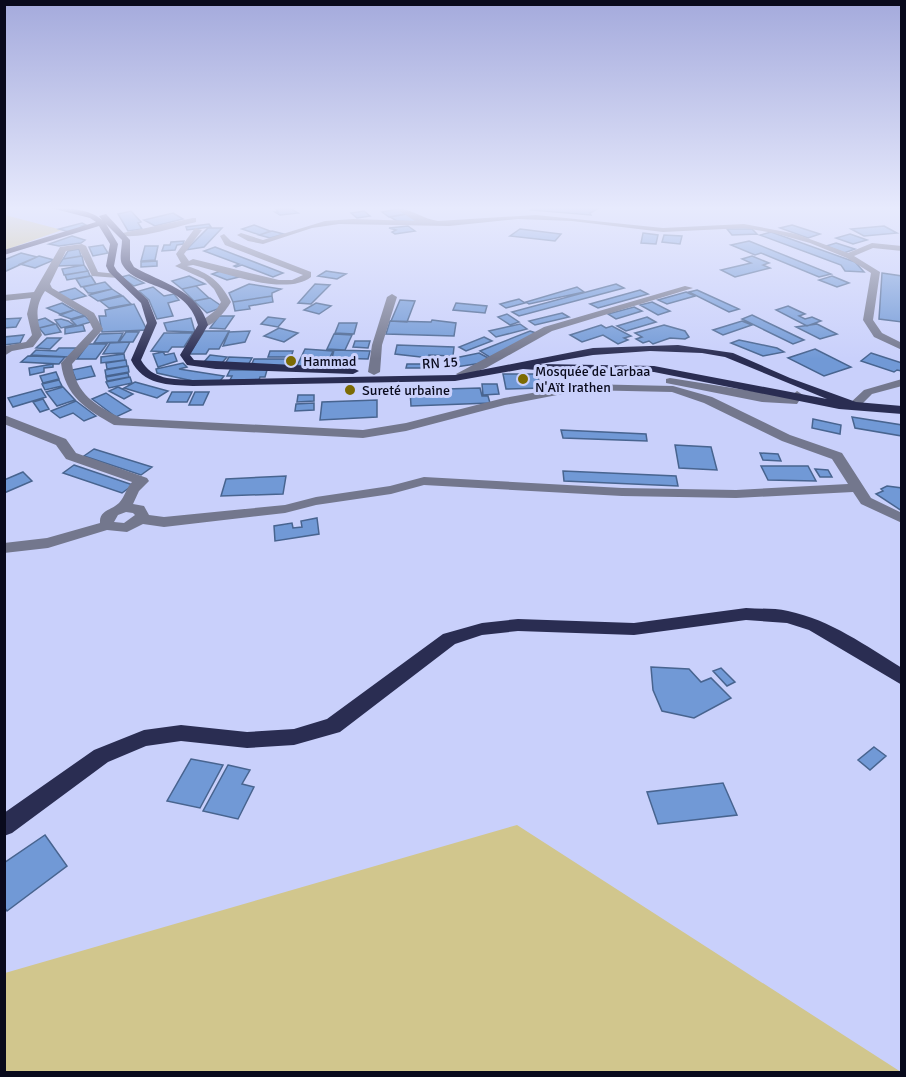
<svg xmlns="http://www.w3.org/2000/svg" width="906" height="1077" font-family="Signika,sans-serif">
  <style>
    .green { fill: #d1c68d }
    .building { fill: #7199d6; stroke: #48648f; stroke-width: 1.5 }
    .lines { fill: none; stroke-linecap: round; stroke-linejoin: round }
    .minor { fill: #73778d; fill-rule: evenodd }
    .major { fill: #2a2d52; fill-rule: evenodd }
    .poi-dot { fill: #7c6b04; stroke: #c9d0fb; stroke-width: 2 }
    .labels { text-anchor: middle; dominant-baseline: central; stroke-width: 6; stroke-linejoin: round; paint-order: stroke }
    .far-poi-label { font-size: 14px; fill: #090a1c; stroke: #c9d0fb; text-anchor: start }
    .far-street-label { font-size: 14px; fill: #090a1c; stroke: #c9d0fb }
  </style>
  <rect width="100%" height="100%" fill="#c9d0fb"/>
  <path class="green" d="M5,215L62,230L5,250Z
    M517,825L901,1072H5V973Z"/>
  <path class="building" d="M295,208L291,209L298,213L280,215L275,212H278L276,209Z
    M534,208H599L590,213L591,215L531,210Z
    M398,209L405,214L389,217L382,212Z
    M131,211L141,222L138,223L142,229L128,231L118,214Z
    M364,211L370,216L357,218L351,213Z
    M173,213L183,219L155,226L144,220Z
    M407,214L420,222L397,221L390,217Z
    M82,223L86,225L82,226L85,227L69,232L59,229Z
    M209,224L211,227L187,230L186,227Z
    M254,225L270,231L260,235L242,229Z
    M792,225L820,234L808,238L780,228Z
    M408,226L415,231L395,234L392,232L396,230L389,228Z
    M884,226L897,233L864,236L851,229Z
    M208,228H222L204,247L186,250Z
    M520,229L561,234L555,241L510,236Z
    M727,229H752L757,234L732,235Z
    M272,231L284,234L270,238L259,235Z
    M771,232L855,262L864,272L845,271L841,265L760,235Z
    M643,233L658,235L656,244L641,243Z
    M850,234L867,240L853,244L836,238Z
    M664,235L682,236L680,244L662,242Z
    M72,236L85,240L81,243L59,246L49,244Z
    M184,241L183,244L177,245L175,250L162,251L164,245H170L171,242Z
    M749,241L831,274L819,277L761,253L755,255L731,245Z
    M836,243L855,249L844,253L826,246Z
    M103,245L108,253L93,256L89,247Z
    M145,246H158L155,260L141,261Z
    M215,247L283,273L273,277L242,265L236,267L234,266L239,264L204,251Z
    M79,249L81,256L63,259L68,251Z
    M21,253L37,257L4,272V260Z
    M39,256L54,260L35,268L20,264Z
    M82,256L84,265L58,266L63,259Z
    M752,256L769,263L763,265L770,268L735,277L721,270L751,263L742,259Z
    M157,261V266L141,267V262Z
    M84,265L88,271L64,275L62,269Z
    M223,270L239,277L227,280L212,274Z
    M88,271L90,276L67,280L65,275Z
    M326,271L346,274L337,279L318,276Z
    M882,273L902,276V322L879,319Z
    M129,275L144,283L134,286L121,277Z
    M91,276L96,284L81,287L76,279Z
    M189,276L205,284L182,289L172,281Z
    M832,276L849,283L837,287L819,280Z
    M105,282L112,289L93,293H88L83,287Z
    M249,284L281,289L272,293V296L233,302L229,293Z
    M315,284L330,285L311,304L298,303Z
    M616,284L624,288L519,316L512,312Z
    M196,286L209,298L194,301L182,289Z
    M153,287L164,296L174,294L179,300L168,303L173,316L157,319L149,300L139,291Z
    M577,287L584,292L529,304L526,302Z
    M75,288L86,296L68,301L57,293Z
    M112,289L121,295L98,301L89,295Z
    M640,290L648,294L598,308L590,304Z
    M697,290L739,309L729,312L689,292Z
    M686,292L695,296L667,304L658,300Z
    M123,296L131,304L109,308L100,301Z
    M272,296L273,302L249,306L250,309L235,311L233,302Z
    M210,298L223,307L207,313L194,301Z
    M519,299L525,303L506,308L500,304Z
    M400,300L415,301L407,322L391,321Z
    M652,302L670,311L658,315L640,305Z
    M62,303L74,310L60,314L47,308Z
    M316,303L331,306L319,314L304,310Z
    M456,303L487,306L485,313L453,310Z
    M134,304L147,330L102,332L99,316H106L105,310Z
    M788,306L805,314L799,316L805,319L812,317L821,321L807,326L776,310Z
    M634,307L642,311L616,319L608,314Z
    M74,310L85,315L71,319L60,315Z
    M562,313L569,317L535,325L529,321Z
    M507,314L519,322L510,325L498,317Z
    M752,315L804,340L793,344L742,319Z
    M85,316L91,322L77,326L71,320Z
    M219,316H234L225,329L210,328Z
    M268,317L285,319L278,327L261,324Z
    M647,317L656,322L626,331L617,326Z
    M21,318L16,327L4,328V319Z
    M45,318L55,324L39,328L35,321Z
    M191,318L195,332L167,331L164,323Z
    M61,319L68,321L74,325L61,328L55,320Z
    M432,320L456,323L454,336L386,334L390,321L431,322Z
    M742,321L752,325L723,335L713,330Z
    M339,323H357L354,334L335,333Z
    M56,324L61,332L45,335L39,328Z
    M520,324L527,329L496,337L489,331Z
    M817,324L837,334L820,339L796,327Z
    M83,325L85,331L65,334V328Z
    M601,325L606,328L612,326L631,336L624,338L628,340L618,344L603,335L582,342L570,335Z
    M664,325L685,331L689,337L685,339L670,338L653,344L649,341L643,343L636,339L642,337L635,333Z
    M279,328L298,333L284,342L264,336Z
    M204,331H229L219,349H209L206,354H189Z
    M250,331L245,342L223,346L229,332Z
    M530,331L536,333L491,358L480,351Z
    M126,332H139L133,342H119Z
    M123,333L118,342L94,343L100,334Z
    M164,333H193L184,347H172L168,352L151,351Z
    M334,334L352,335L345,350L327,349Z
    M24,335L20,343L4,345V337Z
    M484,337L492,341L466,351L459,347Z
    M47,338H61L50,349L36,348Z
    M739,340L777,348L784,352L763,356L731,343Z
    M355,341H370L368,348L353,347Z
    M130,342L124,353L103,354L110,343Z
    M88,344H107L96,359H77Z
    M397,345L454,347L453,356L429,355V358L395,354Z
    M59,348H77L69,357L31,355L36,350L56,351Z
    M305,349L333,351L325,368L297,366Z
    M815,349L851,367L824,376L788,358Z
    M334,350L370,351L368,359L332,358Z
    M270,351H293L291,357H268Z
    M163,352L165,355L174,353L177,361L158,367L153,354Z
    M479,353L490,359L482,363L456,367L450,359Z
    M871,353L902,363V371L897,370L894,372L861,361Z
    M124,354L125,360L101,363V357Z
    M210,355L227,357L221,364L204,362Z
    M28,356L65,357L59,364L21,362Z
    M229,357L252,358L248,365L225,364Z
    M254,359H292L289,366H251Z
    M126,360L127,366L107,369L106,363Z
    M183,363L187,367L179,369L224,376L220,381H193L157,373L156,369Z
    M53,364V367L44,368V372L30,375L29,368Z
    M407,364H426V368H406Z
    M91,366L95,376L76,380L72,370Z
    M128,366L129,372L106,376L105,370Z
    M230,370H267L265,377H260L259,380H230L232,376H227Z
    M56,372L59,379L43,383L40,376Z
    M128,373L129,377L107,381L106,377Z
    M503,374H537L541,388L506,389Z
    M130,377L132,383L109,388L106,382Z
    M59,380L62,386L45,390L42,384Z
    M135,382L168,391L157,398L124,388Z
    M482,384H497L499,394L483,395Z
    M63,387L75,400L57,406L46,392Z
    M118,387L133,394L124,399L109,391Z
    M480,388L482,396H488L490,403L411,406L410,390Z
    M41,389L46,397L13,407L8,398Z
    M172,392H192L187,402H167Z
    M195,392H209L203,405H189Z
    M106,393L131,410L116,417L92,399Z
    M298,395H314V401L297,402Z
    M43,399L49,409L40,412L33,402Z
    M377,400V417L320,420L322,402Z
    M76,401L96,416L84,421L73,413L60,418L51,411Z
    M314,403V410L295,411L296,404Z
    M852,417L902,425V436L855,428Z
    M813,419L841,425L840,434L812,428Z
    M561,430L646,434L647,441L563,438Z
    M675,445L711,447L717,470L679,468Z
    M94,449L152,467L141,475L84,456Z
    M760,453L778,454L781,461L763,460Z
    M74,465L133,485L122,493L63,473Z
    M761,466H808L816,481L768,480Z
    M815,469L828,470L832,477H820Z
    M563,471L676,476L678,486L564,481Z
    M23,472L32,481L4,493V480Z
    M286,476L283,494L221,496L226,479Z
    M887,486L902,488V511L876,494L883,491L881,489Z
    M317,518L319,534L275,541L274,526L292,523L293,528L302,527L301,521Z
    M651,667L689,669L701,682L711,678L731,698L694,718L662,711L653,690Z
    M721,668L735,682L727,686L713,671Z
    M874,747L886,756L870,770L858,760Z
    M191,759L223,765L200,808L167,801Z
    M228,765L250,770L242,784L254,787L238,819L203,811Z
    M723,783L737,815L658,824L647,792Z
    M45,835L67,866L7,911L4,907V863Z"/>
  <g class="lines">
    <path class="minor" d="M395,208C410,208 423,219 438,221L536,215L663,228L744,224L796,234L848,253L872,243L902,246V251L873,248L854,256L880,272L873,320L882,333L902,343V350L874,337L863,320L871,273L847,258L810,243L774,233L744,228L663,232L572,221L518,219L449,226L339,224L312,228L263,244L248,241L237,235L241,233L263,240L325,221L353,219L415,221Z
      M193,218H196V222C179,226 132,242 118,234Z
      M195,228L202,230L184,254L189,261L193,259L279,280H292L303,275L225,245L220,236L224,234L231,241L311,272V277C286,297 223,272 193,265L187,266C209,273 220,281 231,302C224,313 213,328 199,327V323L216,310L221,302L214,289L204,279L175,266L181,263L176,254Z
      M82,244L86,246L98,272L118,274V278L92,276L79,249L66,251L50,284L52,288L94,313L103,329L72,364C76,394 95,405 121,418L363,430L406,423L504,398L583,384L673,386L712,397L790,435L842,453L871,498L902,513V523L861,504L853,492L736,498L622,496L424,485L391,494L316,505L285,513L164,527L143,524L127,532L107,530L48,548L4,553V543L47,538L100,523C99,510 112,510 119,503C125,497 126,488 132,482L66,459L56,445L4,424V415L66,439L76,453L147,478L149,481L139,491L133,504L144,506L149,515L164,517L285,505L316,497L390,486L424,477L622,488L736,490L848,484L832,459L782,441L704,403L672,392L583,390L505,405L406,431L363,438L114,425C86,409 65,396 61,363L93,329L87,317L45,291C35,306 36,318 42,335L33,347L12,351L4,356L5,346L26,342L32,335L27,314L31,298L4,301V295L34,292L60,247ZM126,512L133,513L135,515L124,523L114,522L118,515Z
      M685,286L693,288L552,331L486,368L462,377L456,374L544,327Z
      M392,294L397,297L382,345L380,372L374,375L368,372L372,345L387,297Z
      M670,378L790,397L797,391L803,395L797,404L762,402L666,383V379Z
      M902,379V386L872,394L858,408H850L848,405L864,390Z"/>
    <path class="major" d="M51,208C68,208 90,209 102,220L99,216L106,214L130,240V260L134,267C162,283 198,290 208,325L190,355L194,360L353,368L359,371L353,374L216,369L187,365L180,355L198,325C186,281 136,290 122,264C119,258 122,248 122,240L106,224L118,244L114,266L117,271L148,300L157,323L141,360C152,380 173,379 193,380L455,375L593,348L678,345L733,353L790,378L856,402L902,406V414L839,409L654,372H566L523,369L455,381L193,386C168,385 143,385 131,360L147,323L141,303L109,272L106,266L110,244L99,226L4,255V250L96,222L90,218ZM650,351L702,353L725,357L827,399L654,366L540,364L593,355Z
      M746,608C760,609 775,608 788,611C831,620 866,646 902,668V685L809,630L787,623L746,620L634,635L518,631L482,635L455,644L340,732L294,745L247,748L181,741L146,746L108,762L12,833L4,836V813L94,750L144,730L181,725L247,732L294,729L327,719L443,634L482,623L518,619L634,623Z"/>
  </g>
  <linearGradient id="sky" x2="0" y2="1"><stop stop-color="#a4aadc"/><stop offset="0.58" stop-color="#e7eafd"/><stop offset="1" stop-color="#e7eafd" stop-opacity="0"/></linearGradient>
  <rect width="906" height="359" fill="url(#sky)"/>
  <g class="poi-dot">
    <circle cx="291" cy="361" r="6"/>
    <circle cx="523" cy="379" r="6"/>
    <circle cx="350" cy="390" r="6"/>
  </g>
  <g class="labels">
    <g class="far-poi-label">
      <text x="303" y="361">Hammad</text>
      <text x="535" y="371">Mosquée de Larbaa<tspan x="535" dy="16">N'Aït Irathen</tspan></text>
      <text x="362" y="390">Sureté urbaine</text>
    </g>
    <g class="far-street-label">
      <text transform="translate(440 363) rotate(-4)">RN 15</text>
    </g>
  </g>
  <rect width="906" height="1077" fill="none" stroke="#090a1c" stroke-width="12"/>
</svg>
